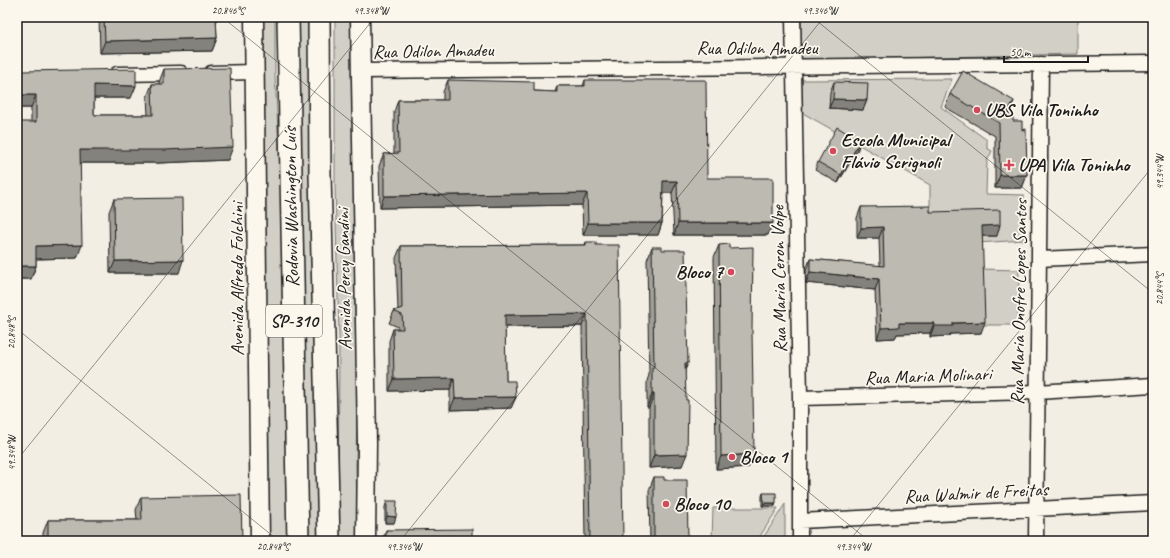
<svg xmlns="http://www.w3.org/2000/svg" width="1170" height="558" font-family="Caveat,sans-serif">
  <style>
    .green { fill: #d2cfc6; stroke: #777671 }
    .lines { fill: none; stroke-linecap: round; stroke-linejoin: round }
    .minor-casing { stroke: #1c1c1c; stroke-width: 17 }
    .major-casing { stroke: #1c1c1c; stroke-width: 21 }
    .highway-casing { stroke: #1c1c1c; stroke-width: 24 }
    .minor { stroke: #fbf7ec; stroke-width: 14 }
    .major { stroke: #fbf7ec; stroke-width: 18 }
    .highway { stroke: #fbf7ec; stroke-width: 21 }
    .wall { fill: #a3a098; stroke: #1c1c1c }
    .shaded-wall { fill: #84827c; stroke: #1c1c1c }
    .building { fill: #bdbab1; stroke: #1c1c1c }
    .ticks { fill: none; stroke: #1c1c1c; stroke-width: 1; stroke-opacity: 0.45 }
    .poi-dot { fill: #d1495b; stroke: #fbf7ec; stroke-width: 1.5 }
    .labels { text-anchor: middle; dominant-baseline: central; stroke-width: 3.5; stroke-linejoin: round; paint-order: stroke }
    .shield { fill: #fbf7ec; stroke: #5f5e5a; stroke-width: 1 }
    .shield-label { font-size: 18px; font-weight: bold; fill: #1c1c1c }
    .street-label { font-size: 19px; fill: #1c1c1c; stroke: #fbf7ec }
    .poi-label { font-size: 19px; font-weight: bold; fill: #1c1c1c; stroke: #fbf7ec; text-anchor: start }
    .neatline { fill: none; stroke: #1c1c1c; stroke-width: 1.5 }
    .ticks-label { font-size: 10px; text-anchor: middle; fill: #1c1c1c }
  </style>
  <rect width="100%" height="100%" fill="#f2eee4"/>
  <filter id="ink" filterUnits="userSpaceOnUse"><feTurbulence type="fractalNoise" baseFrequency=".025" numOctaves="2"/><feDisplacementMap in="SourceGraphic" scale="8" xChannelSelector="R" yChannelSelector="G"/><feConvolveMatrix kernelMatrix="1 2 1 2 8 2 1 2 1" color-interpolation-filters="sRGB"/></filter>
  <g filter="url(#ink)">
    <path class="green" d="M260,17H275V75L282,205L289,541H267Z
      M298,17H313L322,541H305Z
      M335,17H353L355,318L358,340L356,467L358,541H338L339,337L335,185Z
      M801,17H1078V54L801,60Z
      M952,79L941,107L987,140V148L992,151L987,161L986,194L1024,195V240L930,246V185L801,112L802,80Z
      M980,269L1019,270L1018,325H980Z
      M785,504V541H761Z
      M713,508H778L757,541H712Z"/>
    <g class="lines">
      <defs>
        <path id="minor" d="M793,17L800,398V541
          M361,71L1153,63
          M211,73L254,72
          M117,74L181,73
          M1039,259L1153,254
          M800,398L1037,392L1153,385
          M800,521L1153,503
          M1036,541L1041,64"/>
        <path id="major" d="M254,17L260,541
          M360,17L367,443L366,541"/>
        <path id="highway" d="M288,17L298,541
          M319,17L320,174L329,541"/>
      </defs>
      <use href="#minor" class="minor-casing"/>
      <use href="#major" class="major-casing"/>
      <use href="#highway" class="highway-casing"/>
      <use href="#minor" class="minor"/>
      <use href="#major" class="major"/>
      <use href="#highway" class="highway"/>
    </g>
    <path class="wall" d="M99,17H216L217,38L212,51L100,53Z
      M17,68L22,71L131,98H94V115H148L147,97L152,84H159V82L164,69L228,160L159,163H80L77,258L36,259V266L31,279H17L31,122V108H17Z
      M448,80L534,91L555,92L557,86H583L585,80L707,178L768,235H674L672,193H663L662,223L658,235H583L582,205L380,208L379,166L384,154H394V112L398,100H443V92Z
      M834,82L867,100L863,110L829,108L830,92Z
      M950,94L1009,114L1013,121L1022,130L1027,175L1022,188H995V136L945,107Z
      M858,149L838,183L815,170L818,162Z
      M114,199L179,273H110L109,212Z
      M861,207L930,212L997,236H982L981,333L950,334L949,336L930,337V333L897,334L895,338L877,339L875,290L806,283V270L810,259L880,266L879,238H857V218Z
      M586,242L623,541H585L582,326L505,327L506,381L516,397L511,408L450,410V390L389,391V341L393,329H398V327L389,323L394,311L398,310L396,258L401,246L585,245Z
      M719,245L749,467L716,469L714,257Z
      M652,247L662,250L688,363L685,369L682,466L649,468V407H647V381L649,375L647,260Z
      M654,477L664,480L688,541H650L649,490Z
      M763,493L776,503L775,506H762V496Z
      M141,497L242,541H43V533L48,520H137L136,510Z
      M387,501L394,523H385V507Z
      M386,530L472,541H382Z"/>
    <path class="shaded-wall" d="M217,38L212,51L100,53L105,41Z
      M94,85L136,86L131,98H90Z
      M17,95H36L31,108H17Z
      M833,99L867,100L863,110L829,108Z
      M1014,101L1009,114L1002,127L1006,114Z
      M860,141L858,149L838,183L841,175Z
      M233,147L228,160L159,163H75L80,150Z
      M1000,175H1027L1022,188H995Z
      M663,181H677L672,193H659Z
      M587,193L582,205L380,208L384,196Z
      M588,223H662L658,235H583Z
      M678,223H773L768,235H674Z
      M1000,225L997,236H978L982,226Z
      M883,227L879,238H857L861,228Z
      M82,245L77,258L31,259L36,246Z
      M183,260L179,273H110L115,261Z
      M17,266H36L31,279H17Z
      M810,272L879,279L875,290L806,283Z
      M587,314L582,326L501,327L505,315Z
      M985,322L981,333L950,334L949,336L930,337L934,326L953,323Z
      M899,323H934L930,333L897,334L895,338L877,339L881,328Z
      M685,363H688L683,376Z
      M454,378L450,390L389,391L394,379Z
      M652,394H654L649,407H647Z
      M516,397L511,408L450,410L455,398Z
      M687,454L682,466L649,468L654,455Z
      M754,454L749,467L716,469L721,456Z
      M764,503H776L775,506H762Z
      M387,516L396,517L394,523H385Z"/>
    <path class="building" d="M104,17H216L217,38L105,41Z
      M17,68L22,71L136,69V86L94,85V115H153L152,84H164V69L230,68L233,147L164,150H80L82,245L36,246V266H17V122H36V95H17Z
      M963,71L1014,101L1006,114H1013V121H1022V130L1026,129L1027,175H1000L999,123L950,94Z
      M448,80L534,82V91L557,92V86H585V80H706L707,178H773V223H678L677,181H663L662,223H588L587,193L384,196V154L399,153L398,100H448Z
      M834,82L868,83L867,100L833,99Z
      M837,127L860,141L841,175L818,162Z
      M182,198L183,260L115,261L114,199Z
      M930,206V212L1000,210V225L982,226L985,322L953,323V326H934V323H899V327L881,328L879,279L810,272V259L884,266L883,227L861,228V207Z
      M586,242H596V245H619L623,541H590L587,314L505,315L506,381H515L516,397L455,398L454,378L394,379L393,329H403L402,315L394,311L402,308L401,246L586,245Z
      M729,244V248L753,247L752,331L754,454L721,456L719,245Z
      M652,247H662V250H685L688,363H685L686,400H688L687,454L654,455V394H652V368H654Z
      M654,477H664V480H687L688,541H654Z
      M763,493H776V503H764Z
      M241,495L242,541H48V520H142L141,497Z
      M387,501H397L396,517L387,516Z
      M472,529V541H386V530Z"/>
  </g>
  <path class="ticks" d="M222,17L869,541M812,17L1153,293M17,329L279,541M17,460L375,17M400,541L824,17M849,541L1153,166"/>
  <g class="poi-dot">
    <circle cx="977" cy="110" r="4"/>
    <circle cx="833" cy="151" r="4"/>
    <path d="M1007 159h4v4h4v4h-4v4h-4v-4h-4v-4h4z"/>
    <circle cx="731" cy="272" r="4"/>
    <circle cx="732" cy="457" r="4"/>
    <circle cx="666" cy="504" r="4"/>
  </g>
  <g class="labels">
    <rect class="shield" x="266" y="305" width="56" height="32" rx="3"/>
    <g class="shield-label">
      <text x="294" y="321">SP-310</text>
    </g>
    <g class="street-label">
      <text x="757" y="48">Rua Odilon Amadeu</text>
      <text transform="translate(433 51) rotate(-1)">Rua Odilon Amadeu</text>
      <text transform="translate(291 207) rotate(-91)">Rodovia Washington Luís</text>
      <text transform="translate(237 279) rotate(-90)">Avenida Alfredo Folchini</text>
      <text transform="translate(344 279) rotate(-91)">Avenida Percy Gandini</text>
      <text transform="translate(779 279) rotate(-91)">Rua Maria Ceron Volpe</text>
      <text transform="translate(1019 302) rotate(-89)">Rua Maria Onofre Lopes Santos</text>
      <text transform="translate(928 376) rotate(-2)">Rua Maria Molinari</text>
      <text transform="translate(976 493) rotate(-3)">Rua Walmir de Freitas</text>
    </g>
    <g class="poi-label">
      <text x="985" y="110">UBS Vila Toninho</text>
      <text x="841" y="140">Escola Municipal<tspan x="841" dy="22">Flávio Scrignoli</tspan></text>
      <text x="1018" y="165">UPA Vila Toninho</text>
      <text x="723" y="272" text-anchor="end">Bloco 7</text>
      <text x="740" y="457">Bloco 1</text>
      <text x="674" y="504">Bloco 10</text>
    </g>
  </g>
  <rect width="1170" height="558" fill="none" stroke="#fbf7ec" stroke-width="44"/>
  <path d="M1004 56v6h84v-6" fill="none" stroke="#1c1c1c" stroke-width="2"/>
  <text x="1010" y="56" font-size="12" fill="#1c1c1c" stroke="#fbf7ec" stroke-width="3" paint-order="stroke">50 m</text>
  <rect x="22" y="22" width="1126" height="514" class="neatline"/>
  <g class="ticks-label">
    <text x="228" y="14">20.846°S</text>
    <text x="371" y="14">49.348°W</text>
    <text x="820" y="14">49.346°W</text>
    <text transform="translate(1159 172) rotate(-90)" y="4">49.344°W</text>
    <text transform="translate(1159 289) rotate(-90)" y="4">20.844°S</text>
    <text transform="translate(11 333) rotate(-90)" y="4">20.848°S</text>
    <text transform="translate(11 453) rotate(-90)" y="4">49.348°W</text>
    <text x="273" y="550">20.848°S</text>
    <text x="404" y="550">49.346°W</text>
    <text x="853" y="550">49.344°W</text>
  </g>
</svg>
